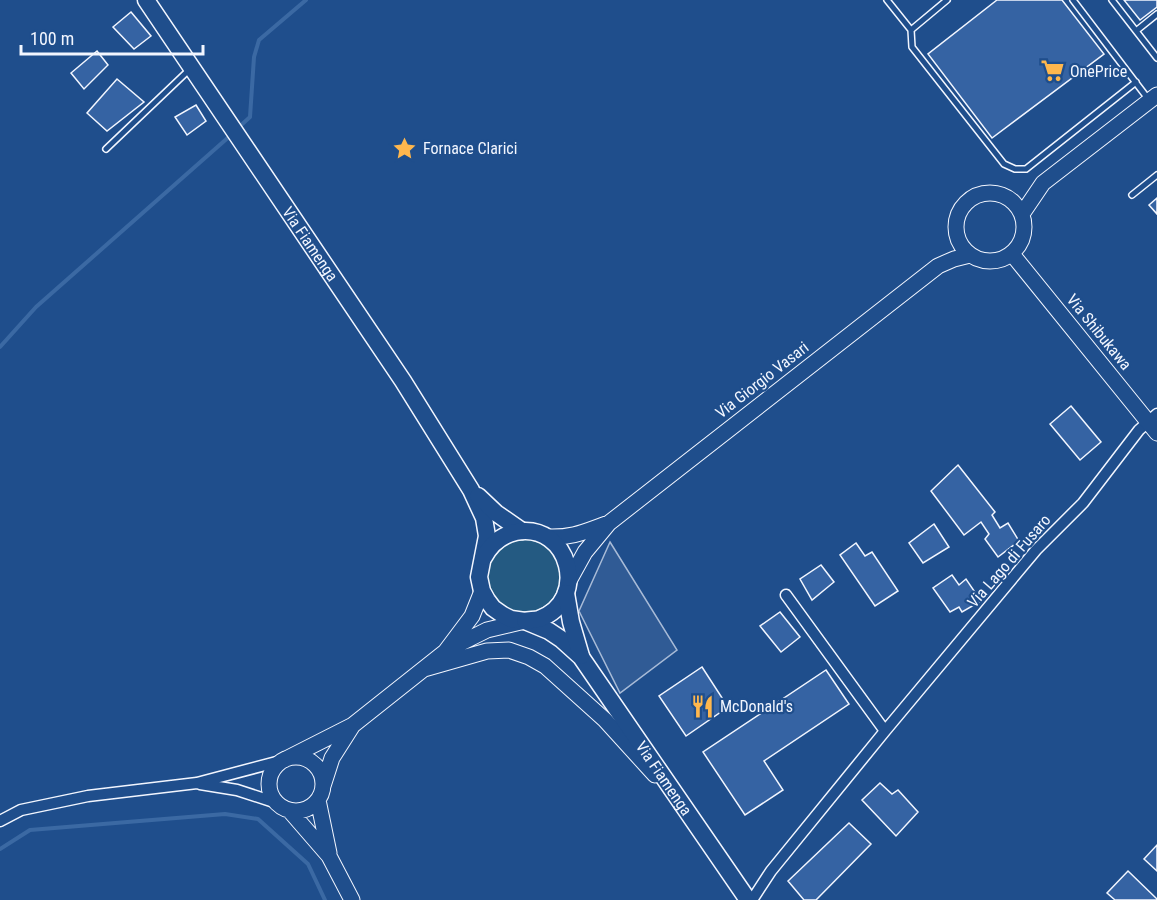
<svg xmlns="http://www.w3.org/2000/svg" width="1157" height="900" font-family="'Roboto Condensed',sans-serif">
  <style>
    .green { fill: #245a82; stroke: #a8bbd7; stroke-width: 1.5 }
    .parking { fill: #305b95; stroke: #a8bbd7; stroke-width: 1.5 }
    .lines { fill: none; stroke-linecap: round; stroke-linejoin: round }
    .stream { stroke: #3b69a3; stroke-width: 4 }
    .building { fill: #3563a3; stroke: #f2f6ff; stroke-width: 1.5 }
    .lane-casing { stroke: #f2f6ff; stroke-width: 8 }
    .street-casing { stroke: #f2f6ff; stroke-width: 13 }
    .secondary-casing { stroke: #f2f6ff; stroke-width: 17 }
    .primary-casing { stroke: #f2f6ff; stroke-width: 19 }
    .lane { stroke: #1f4e8c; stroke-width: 5 }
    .street { stroke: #1f4e8c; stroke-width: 10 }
    .secondary { stroke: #1f4e8c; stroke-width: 15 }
    .primary { stroke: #1f4e8c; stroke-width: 16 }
    .labels { text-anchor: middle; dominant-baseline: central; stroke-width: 4.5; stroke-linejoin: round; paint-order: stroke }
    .poi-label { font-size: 16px; fill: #f2f6ff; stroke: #1f4e8c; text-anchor: start }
    .street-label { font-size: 16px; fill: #f2f6ff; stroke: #1f4e8c }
  </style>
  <rect width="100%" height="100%" fill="#1f4e8c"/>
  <path class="green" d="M487 576a37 37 0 1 1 74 0a37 37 0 1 1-74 0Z"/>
  <path class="parking" d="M610,542L677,650L620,693L579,611Z"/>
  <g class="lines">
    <path class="stream" d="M239,127L250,117L254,57L259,40L306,0
      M0,347L36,307L231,135
      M0,849L30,830L225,814L258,819L308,864L325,900"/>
  </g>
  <path class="building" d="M997,0H1062L1104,54L992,138L928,54Z
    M1124,0H1157V7L1140,20Z
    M131,12L151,36L134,49L113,27Z
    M97,51L108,65L84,89L71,73Z
    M117,79L144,102L107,131L87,113Z
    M196,105L206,121L187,135L175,117Z
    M1157,198V214L1149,205Z
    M1071,406L1101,442L1080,460L1050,424Z
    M958,465L995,512L992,515L1000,528L1008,523L1019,541L998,557L985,539L989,534L981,522L964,535L931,491Z
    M934,524L949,547L923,563L909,543Z
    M856,543L865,556L872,552L898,591L875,606L840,555Z
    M821,565L834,582L812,600L800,579Z
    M952,575L959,585L966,579L981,601L962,612L959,607L950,612L933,588Z
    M780,612L800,637L781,652L760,626Z
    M702,667L728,707L686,736L659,696Z
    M826,670L849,704L764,761L783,790L745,815L703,752Z
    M880,783L892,794L898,790L918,812L896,836L862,800Z
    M849,823L871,844L816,900H804L788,881Z
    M1157,845V871L1144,859Z
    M1128,871L1157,899V900H1115L1107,893Z"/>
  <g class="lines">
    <defs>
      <path id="lane" d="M887,0L911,30
        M947,0L911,30L912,47L1004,164L1015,169H1026L1136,82
        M1073,0L1149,100
        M1112,0L1157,58
        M1136,31L1157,14
        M106,149L190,69
        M1132,195L1157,175"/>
      <path id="street" d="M786,595L885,731
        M200,784L237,790L277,803
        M0,821L21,810L88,796L197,783L284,760
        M752,900L771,871L885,731L1036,550L1083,503L1139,430L1157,414"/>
      <path id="secondary" d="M956 227a34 34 0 1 1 68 0a34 34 0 1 1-68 0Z
        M1022,214L1043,183L1157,95
        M1012,254L1157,433
        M547,537C572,538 584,532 606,524
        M569,581L585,552L609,523L938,266L954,259L970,255
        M447,650L487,630L525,621
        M424,669L487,651L509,650L529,657L545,666L605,720L655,775
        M269 784a27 27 0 1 1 54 0a27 27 0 1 1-54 0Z
        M284,760L353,725L445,652L472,616L482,591
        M323,786L332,758L353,725
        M318,800L329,853
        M290,811L329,856L352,900"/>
      <g id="primary">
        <path id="s1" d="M146,0L403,381L471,490L484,518L487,536L479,577L482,591L487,600L493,608L503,615L511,619L525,621L549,631L561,639L581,657L748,900"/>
        <path d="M478,496L496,513L522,531"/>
        <path d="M484,557C491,544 502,535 516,532C570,522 590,601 539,619C534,620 529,620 525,621"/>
        <path d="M566,593L571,622L581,656"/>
      </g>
    </defs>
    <use href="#lane" class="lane-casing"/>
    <use href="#street" class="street-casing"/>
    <use href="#secondary" class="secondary-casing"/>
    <use href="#primary" class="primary-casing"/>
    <use href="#lane" class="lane"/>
    <use href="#street" class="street"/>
    <use href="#secondary" class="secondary"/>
    <use href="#primary" class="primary"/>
  </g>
  <defs>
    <symbol id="supermarket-bare" viewBox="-9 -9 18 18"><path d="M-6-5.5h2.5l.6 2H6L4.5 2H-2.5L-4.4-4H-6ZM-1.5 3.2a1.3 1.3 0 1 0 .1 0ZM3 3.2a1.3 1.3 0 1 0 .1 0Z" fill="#ffb74d" stroke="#1f4e8c" stroke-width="2.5" paint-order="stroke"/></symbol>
    <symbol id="sight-bare" viewBox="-9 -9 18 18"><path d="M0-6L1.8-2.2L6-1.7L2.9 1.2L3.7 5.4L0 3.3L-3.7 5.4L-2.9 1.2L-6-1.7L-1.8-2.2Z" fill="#ffb74d" stroke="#1f4e8c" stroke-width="2.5" paint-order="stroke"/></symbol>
    <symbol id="restaurant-bare" viewBox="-9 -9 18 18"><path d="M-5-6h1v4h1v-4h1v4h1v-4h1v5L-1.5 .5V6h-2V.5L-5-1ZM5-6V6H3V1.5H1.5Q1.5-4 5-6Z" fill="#ffb74d" stroke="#1f4e8c" stroke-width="2.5" paint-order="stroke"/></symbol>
  </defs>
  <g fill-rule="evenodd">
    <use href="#supermarket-bare" x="1036" y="54" width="33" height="33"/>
    <use href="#sight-bare" x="388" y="132" width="33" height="33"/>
    <use href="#restaurant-bare" x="686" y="690" width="33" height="33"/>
  </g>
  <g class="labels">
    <g class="poi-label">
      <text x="1070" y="71">OnePrice</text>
      <text x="423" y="148">Fornace Clarici</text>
      <text x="720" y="706">McDonald's</text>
    </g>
    <g class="street-label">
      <text stroke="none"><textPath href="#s1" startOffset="294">Via Fiamenga</textPath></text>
      <text transform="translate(1099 332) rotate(51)">Via Shibukawa</text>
      <text transform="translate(762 380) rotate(-38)">Via Giorgio Vasari</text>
      <text transform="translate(1009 561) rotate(-49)">Via Lago di Fusaro</text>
      <text stroke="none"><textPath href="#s1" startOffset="963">Via Fiamenga</textPath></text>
    </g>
  </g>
  <path d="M21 45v9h182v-9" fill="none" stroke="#f2f6ff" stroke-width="3"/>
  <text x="30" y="45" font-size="18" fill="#f2f6ff" stroke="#1f4e8c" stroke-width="4.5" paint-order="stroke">100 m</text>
</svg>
